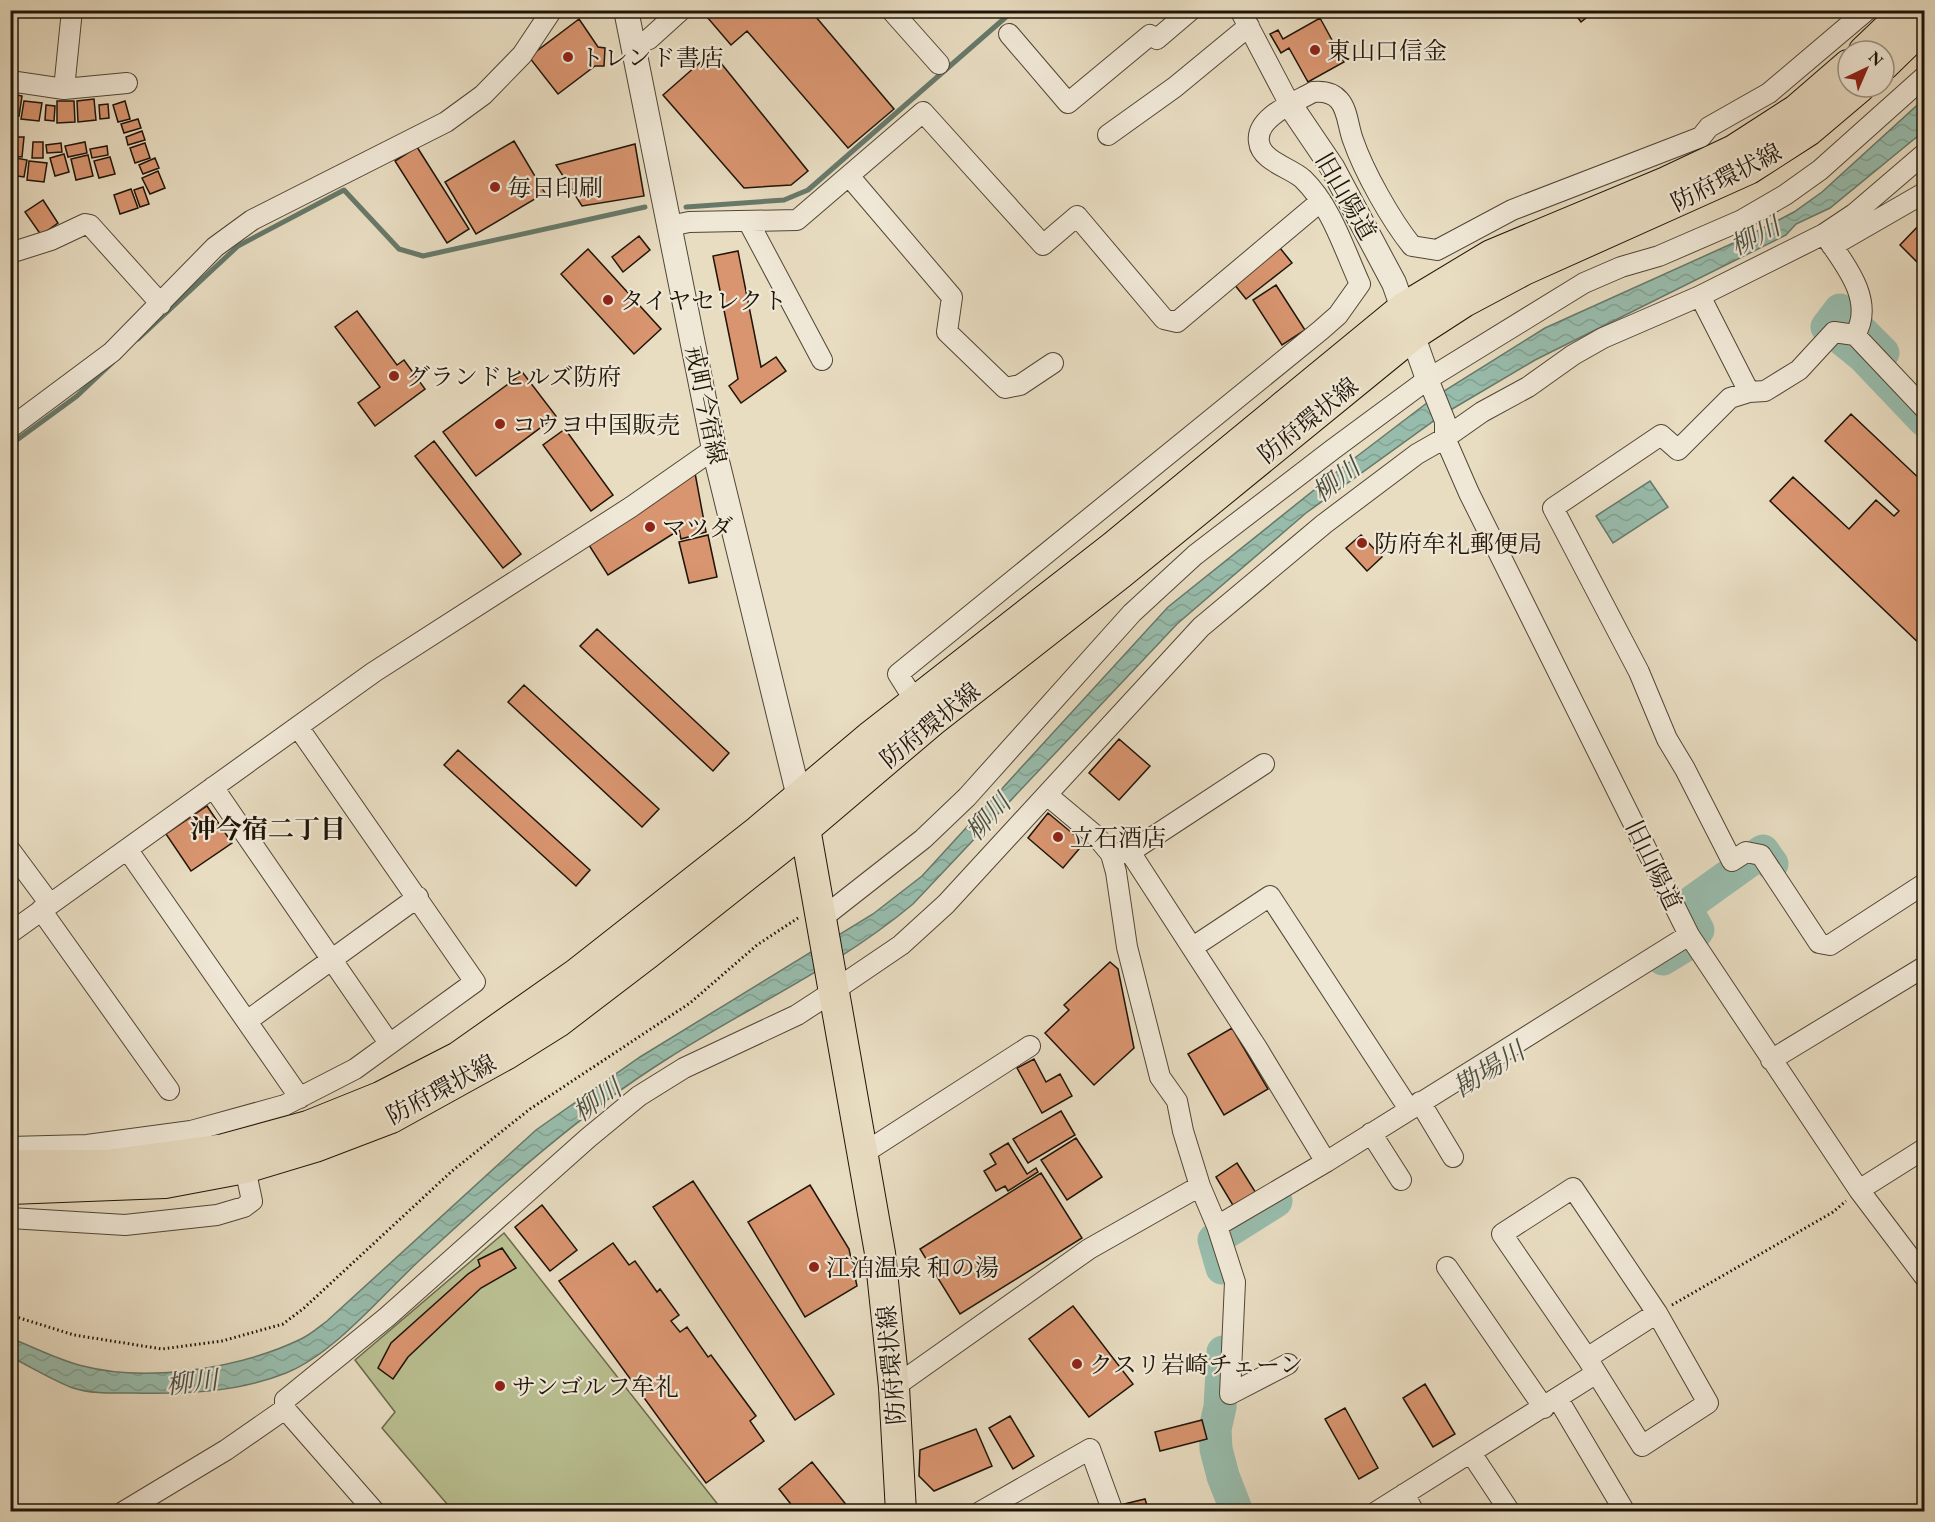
<svg xmlns="http://www.w3.org/2000/svg" width="1935" height="1522" font-family="'EB Garamond','Noto Serif JP',serif">
  <style>
    .grass { fill: #b9bf91; stroke: #6c6a4c; stroke-width: 1.5 }
    .water { fill: url(#water-waves); stroke: #67796a; stroke-width: 1.5 }
    .lines { fill: none; stroke-linecap: round; stroke-linejoin: round }
    .stream { stroke: #67796a; stroke-width: 5 }
    .river { stroke: #98bcac; stroke-width: 33 }
    .building { fill: #d99570; stroke: #1e1408; stroke-width: 1.5 }
    .minor-casing { stroke: #504636; stroke-width: 22 }
    .tertiary-casing { stroke: #504636; stroke-width: 26 }
    .primary-casing { stroke: #1e1408; stroke-width: 32 }
    .path { stroke: #1e1408; stroke-width: 3; stroke-dasharray: 1.5 3; stroke-linecap: butt }
    .minor { stroke: #f0e8d7; stroke-width: 20 }
    .tertiary { stroke: #f0e8d7; stroke-width: 24 }
    .primary { stroke: #e8dcc1; stroke-width: 30 }
    .poi-dot { fill: #8f2418; stroke: #f0e8d7; stroke-width: 2 }
    .labels { text-anchor: middle; dominant-baseline: central; stroke-width: 4.5; stroke-linejoin: round; paint-order: stroke }
    .poi-label { font-size: 24px; fill: #1e1408; stroke: #f0e8d7; text-anchor: start }
    .street-label { font-size: 24px; fill: #1e1408; stroke: #f0e8d7 }
    .water-label { font-size: 26px; font-style: italic; fill: #494f41; stroke: #f0e8d7 }
    .neighbourhood-label { font-size: 26px; font-weight: bold; fill: #1e1408; stroke: #f0e8d7 }
  </style>
  <defs>
    <pattern id="water-waves" width="16" height="10" patternUnits="userSpaceOnUse" patternTransform="scale(1.5)"><rect width="16" height="10" fill="#98bcac"/><path d="M0 5q4-4 8 0t8 0" fill="none" stroke="#83a192"/></pattern>
  </defs>
  <rect width="100%" height="100%" fill="#e8dcc1"/>
  <filter id="stains"><feTurbulence type="fractalNoise" baseFrequency=".00333" numOctaves="4"/><feColorMatrix values="0 0 0 0 .2 0 0 0 0 .09 0 0 0 0 .02 0 0 0 .5 -.17"/></filter>
  <radialGradient id="worn" r=".72"><stop offset=".6" stop-color="#630" stop-opacity="0"/><stop offset="1" stop-color="#630" stop-opacity=".3"/></radialGradient>
  <path class="grass" d="M504,1233L723,1511H453L382,1428L395,1412L355,1360Z"/>
  <path class="water" d="M1924,99V131L1830,208L1796,224L1786,235L1535,360L1442,415L1306,513L1177,624L913,904C838,967 750,1006 667,1059C578,1115 498,1188 421,1259C382,1295 334,1354 286,1373C236,1393 185,1394 132,1393C113,1393 91,1394 73,1388C52,1380 31,1367 11,1357L10,1338C34,1347 58,1360 83,1366C148,1383 241,1368 301,1339C310,1335 319,1327 327,1321L536,1130L640,1057L873,914L922,876L1168,607L1339,470L1436,396L1545,328L1740,240L1794,212L1822,192Z
    M1650,481L1668,507L1613,543L1596,516Z"/>
  <g class="lines">
    <path class="stream" d="M686,207L784,200L808,190L1014,10
      M138,339L238,246L344,190L399,249L423,256L645,207
      M10,445L77,396L113,362"/>
    <path class="river" d="M1883,353L1840,310L1827,327L1864,357L1924,420
      M1663,959L1686,945L1698,930L1685,907L1763,851L1772,864
      M1222,1268L1214,1240L1276,1201
      M1223,1352L1220,1407L1215,1429L1216,1449L1223,1476L1237,1512"/>
  </g>
  <path class="building" d="M701,10H810L894,109L848,148L747,31L731,45Z
    M1572,10H1596L1581,22Z
    M1320,18L1344,62L1308,82L1289,48L1281,53L1270,34L1278,30L1283,39Z
    M579,19L598,47L605,48L604,66H595L558,94L529,57Z
    M712,52L808,171L791,185L744,188L663,95Z
    M12,94L22,96L19,116L10,114Z
    M94,99L96,120L78,122L77,101Z
    M24,101L42,103L39,121L21,119Z
    M57,101H74L75,122L57,123Z
    M125,101L130,119L118,122L113,105Z
    M108,104L109,118L100,119L99,105Z
    M46,105L55,106L54,121L45,120Z
    M138,119L141,128L124,133L121,124Z
    M142,131L145,140L128,145L126,137Z
    M14,137H24L22,157L13,156Z
    M514,141L545,193L476,234L445,182Z
    M33,142H43V158H32Z
    M85,142L87,153L68,157L65,146Z
    M61,143L62,152L47,153L46,145Z
    M145,143L150,158L135,163L130,148Z
    M635,144L644,196L582,206L556,165Z
    M107,146L108,155L92,158L90,149Z
    M417,147L469,229L447,243L395,161Z
    M64,154L69,172L55,176L50,158Z
    M88,155L93,176L76,180L71,159Z
    M10,157L27,160L24,177L10,175Z
    M110,157L115,174L99,178L94,161Z
    M155,158L159,168L143,174L139,165Z
    M29,161L47,163L44,182L27,180Z
    M158,171L165,188L150,194L142,178Z
    M143,187L149,204L140,207L134,190Z
    M131,189L138,208L120,214L114,195Z
    M43,200L58,223L41,235L25,212Z
    M1923,221L1924,223V269L1900,245Z
    M639,236L650,250L623,272L612,257Z
    M1276,243L1292,263L1246,299L1230,279Z
    M588,249L661,329L634,354L561,274Z
    M738,251L761,367L776,357L786,371L741,403L729,386L738,379L713,256Z
    M1276,285L1305,330L1282,345L1253,300Z
    M357,311L397,365L404,360L425,389L375,426L358,403L380,387L335,327Z
    M523,373L556,416L476,476L443,432Z
    M1851,414L1924,483V648L1770,501L1793,477L1849,529L1876,500L1894,516L1899,511L1825,441Z
    M565,429L613,495L591,511L543,445Z
    M434,441L521,554L503,568L415,456Z
    M695,473L706,532L681,539L679,530L608,575L587,542Z
    M708,535L717,577L689,583L679,542Z
    M1361,535L1382,557L1367,571L1346,548Z
    M597,629L729,753L713,771L580,646Z
    M524,685L659,809L642,827L508,702Z
    M1119,739L1150,766L1119,800L1089,773Z
    M458,750L590,870L576,886L444,765Z
    M207,806L232,843L191,871L166,834Z
    M1048,813L1084,843L1063,868L1028,838Z
    M1110,962L1118,969L1134,1048L1094,1085L1045,1033L1069,1010L1064,1005Z
    M1232,1028L1268,1089L1224,1115L1188,1054Z
    M1034,1059L1046,1082L1060,1074L1072,1096L1042,1113L1017,1068Z
    M1061,1111L1075,1135L1028,1163L1013,1139Z
    M1076,1138L1102,1177L1067,1200L1041,1160Z
    M1008,1143L1027,1174L1036,1168L1038,1172L1008,1191L1005,1186L996,1191L984,1171L996,1164L990,1154Z
    M1237,1163L1256,1193L1234,1207L1216,1177Z
    M1041,1173L1082,1238L960,1314L920,1249Z
    M693,1181L834,1394L795,1420L653,1207Z
    M810,1185L849,1249L857,1286L805,1317L748,1222Z
    M542,1205L577,1250L550,1271L515,1227Z
    M613,1243L629,1265L635,1261L657,1292L660,1289L679,1315L671,1321L680,1332L687,1327L708,1357L711,1355L756,1416L750,1421L764,1441L706,1483L559,1281Z
    M502,1248L516,1268L481,1288L408,1357L393,1379L378,1368L391,1343L468,1274L480,1266L478,1260Z
    M1073,1306L1133,1384L1089,1417L1029,1339Z
    M1425,1384L1455,1434L1433,1447L1403,1398Z
    M1345,1408L1378,1468L1359,1479L1325,1419Z
    M1010,1416L1034,1456L1013,1469L989,1428Z
    M1202,1420L1207,1439L1160,1451L1155,1432Z
    M976,1429L992,1466L934,1491L919,1476L920,1450Z
    M812,1462L852,1512H797L779,1489Z
    M1145,1499L1149,1512H1122L1120,1505Z"/>
  <g class="lines">
    <defs>
      <path id="minor" d="M891,10L939,64
        M1240,10L1290,105
        M1009,34L1068,103L1150,35L1157,39L1191,10
        M633,46L649,39L681,10
        M10,81L64,89L127,83
        M64,89L72,10
        M1108,135L1175,87L1249,26
        M849,176L952,297L947,332L1005,388L1020,385L1053,363
        M748,221L822,360
        M670,226L689,222L797,220L923,112L1043,245L1077,216L1164,319L1177,322L1321,201
        M1824,234C1843,262 1876,300 1855,335
        M1832,246L1924,193
        M10,253L51,240L85,224L90,225L161,304
        M1700,296L1749,392
        M1428,379L1445,421V438L1469,493L1689,935L1859,1190L1924,1276
        M1924,408L1855,335L1834,332L1799,370L1765,391L1749,392L1730,398L1678,450L1661,435L1553,508L1639,672L1667,739L1685,769L1732,861L1746,852L1761,855L1819,943L1830,945L1924,884
        M10,428L112,352L215,247L252,220L446,122L483,95L522,55L552,10
        M915,701L898,674L1321,330L1338,315L1360,284C1344,249 1331,206 1303,179C1291,168 1261,161 1259,142C1255,117 1296,102 1313,92C1323,91 1332,92 1339,100C1348,110 1348,127 1353,140C1364,172 1391,220 1412,246L1437,250L1512,210L1701,137L1709,127L1769,93L1867,10
        M213,787L389,1043
        M1047,795L1096,836L1111,854L1130,852L1264,764
        M127,849L300,1098
        M10,850L50,904
        M1130,852L1257,1048L1326,1162
        M1111,854L1116,872L1127,947L1160,1077L1177,1101L1183,1131L1200,1186L1217,1226L1235,1282L1230,1394L1288,1364
        M41,910L169,1090
        M821,919L923,839L967,797L1132,613L1195,555L1332,450L1428,379L1584,283L1621,267L1659,256L1742,220L1785,195L1820,170L1924,77
        M10,933L374,672L631,507L714,449
        M1193,947L1270,896L1409,1109
        M247,1021L418,897
        M1771,1060L1924,967
        M1420,1102L1453,1157
        M1371,1133L1401,1180
        M10,1147L87,1145L191,1131L285,1105L355,1069L475,982L298,727
        M864,1153L1030,1046
        M1573,1188L1657,1313L1708,1403L1642,1446L1587,1358L1502,1234Z
        M1859,1190L1924,1149
        M10,1218L125,1225L217,1215L244,1207L252,1201L245,1168
        M1217,1226L1326,1162L1689,935
        M1447,1267L1544,1408
        M1587,1358L1657,1313
        M894,1387L1089,1249L1200,1186
        M1558,1399L1625,1512
        M1471,1453L1510,1512
        M1404,1494L1414,1512
        M123,1512L226,1450L285,1409
        M375,1512L285,1409V1400L387,1317L588,1138L639,1096L684,1068L797,1015L820,1000L901,945L946,904L1201,627L1324,524L1417,454L1445,438L1482,412L1528,387L1573,355L1603,338L1700,296L1824,234L1854,214L1924,154
        M980,1512L1090,1449L1113,1512
        M1376,1512L1595,1374"/>
      <path id="tertiary" d="M626,10L714,449L799,797
        M1290,105L1332,167L1394,283L1428,379"/>
      <path id="primary" d="M1864,51L1907,10
        M1884,65L1924,26
        M802,811L880,1253L894,1387L901,1512
        M10,1165H106L224,1149L308,1126L380,1097L458,1057L576,974L758,831L872,735L1114,546L1403,308L1491,255L1666,182L1734,150L1796,110L1848,65
        M10,1189L165,1183L245,1168L315,1147L391,1118L507,1054L558,1022L647,954L805,829L931,722L1120,574L1413,335L1464,302L1524,270L1749,169L1808,131L1860,87"/>
    </defs>
    <use href="#minor" class="minor-casing"/>
    <use href="#tertiary" class="tertiary-casing"/>
    <use href="#primary" class="primary-casing"/>
    <path class="path" d="M1672,1305L1833,1212L1846,1201
      M10,1315L74,1335L162,1349L222,1341L283,1324L304,1308L452,1171L530,1109L690,1003L757,945L798,918"/>
    <use href="#minor" class="minor"/>
    <use href="#tertiary" class="tertiary"/>
    <use href="#primary" class="primary"/>
  </g>
  <g class="poi-dot">
    <circle cx="1315" cy="50" r="6"/>
    <circle cx="568" cy="57" r="6"/>
    <circle cx="495" cy="187" r="6"/>
    <circle cx="608" cy="300" r="6"/>
    <circle cx="394" cy="376" r="6"/>
    <circle cx="500" cy="424" r="6"/>
    <circle cx="650" cy="527" r="6"/>
    <circle cx="1362" cy="543" r="6"/>
    <circle cx="1058" cy="837" r="6"/>
    <circle cx="814" cy="1267" r="6"/>
    <circle cx="1077" cy="1364" r="6"/>
    <circle cx="500" cy="1386" r="6"/>
  </g>
  <g class="labels">
    <g class="poi-label">
      <text x="1327" y="50">東山口信金</text>
      <text x="580" y="57">トレンド書店</text>
      <text x="507" y="187">毎日印刷</text>
      <text x="620" y="300">タイヤセレクト</text>
      <text x="406" y="376">グランドヒルズ防府</text>
      <text x="512" y="424">コウヨ中国販売</text>
      <text x="662" y="527">マツダ</text>
      <text x="1374" y="543">防府牟礼郵便局</text>
      <text x="1070" y="837">立石酒店</text>
      <text x="826" y="1267">江泊温泉 和の湯</text>
      <text x="1089" y="1364">クスリ岩崎チェーン</text>
      <text x="512" y="1386">サンゴルフ牟礼</text>
    </g>
    <g class="street-label">
      <text transform="translate(1726 177) rotate(-27)">防府環状線</text>
      <text transform="translate(1346 196) rotate(60)">旧山陽道</text>
      <text transform="translate(706 405) rotate(78)">戒町今宿線</text>
      <text transform="translate(1308 420) rotate(-39)">防府環状線</text>
      <text transform="translate(930 725) rotate(-39)">防府環状線</text>
      <text transform="translate(1654 865) rotate(64)">旧山陽道</text>
      <text transform="translate(441 1089) rotate(-28)">防府環状線</text>
      <text transform="translate(891 1365) rotate(-95)">防府環状線</text>
    </g>
    <g class="water-label">
      <text transform="translate(1755 236) rotate(-27)">柳川</text>
      <text transform="translate(1336 480) rotate(-38)">柳川</text>
      <text transform="translate(988 817) rotate(-47)">柳川</text>
      <text transform="translate(1489 1069) rotate(-32)">勘場川</text>
      <text transform="translate(597 1100) rotate(-35)">柳川</text>
      <text transform="translate(192 1382) rotate(-6)">柳川</text>
    </g>
    <g class="neighbourhood-label">
      <text x="268" y="829">沖今宿二丁目</text>
    </g>
  </g>
  <rect width="1935" height="1522" fill="none" stroke="#e8dcc1" stroke-width="36"/>
  <rect x="12" y="12" width="1911" height="1498" fill="none" stroke="#1e1408" stroke-width="3"/>
  <rect x="18" y="18" width="1899" height="1486" fill="none" stroke="#1e1408" stroke-width="1.5"/>
  <g transform="translate(1866 69) rotate(44)"><circle r="28" fill="#f0e8d7" stroke="#9c9384" stroke-width="1.5"/>
  <path d="M0-4.5L10 22L0 15L-10 22Z" fill="#8f2418"/>
  <text y="-9" font-size="16" font-weight="bold" text-anchor="middle" fill="#1e1408">N</text>
  </g>
  <rect width="100%" height="100%" filter="url(#stains)"/>
  <rect width="100%" height="100%" fill="url(#worn)"/>
</svg>
